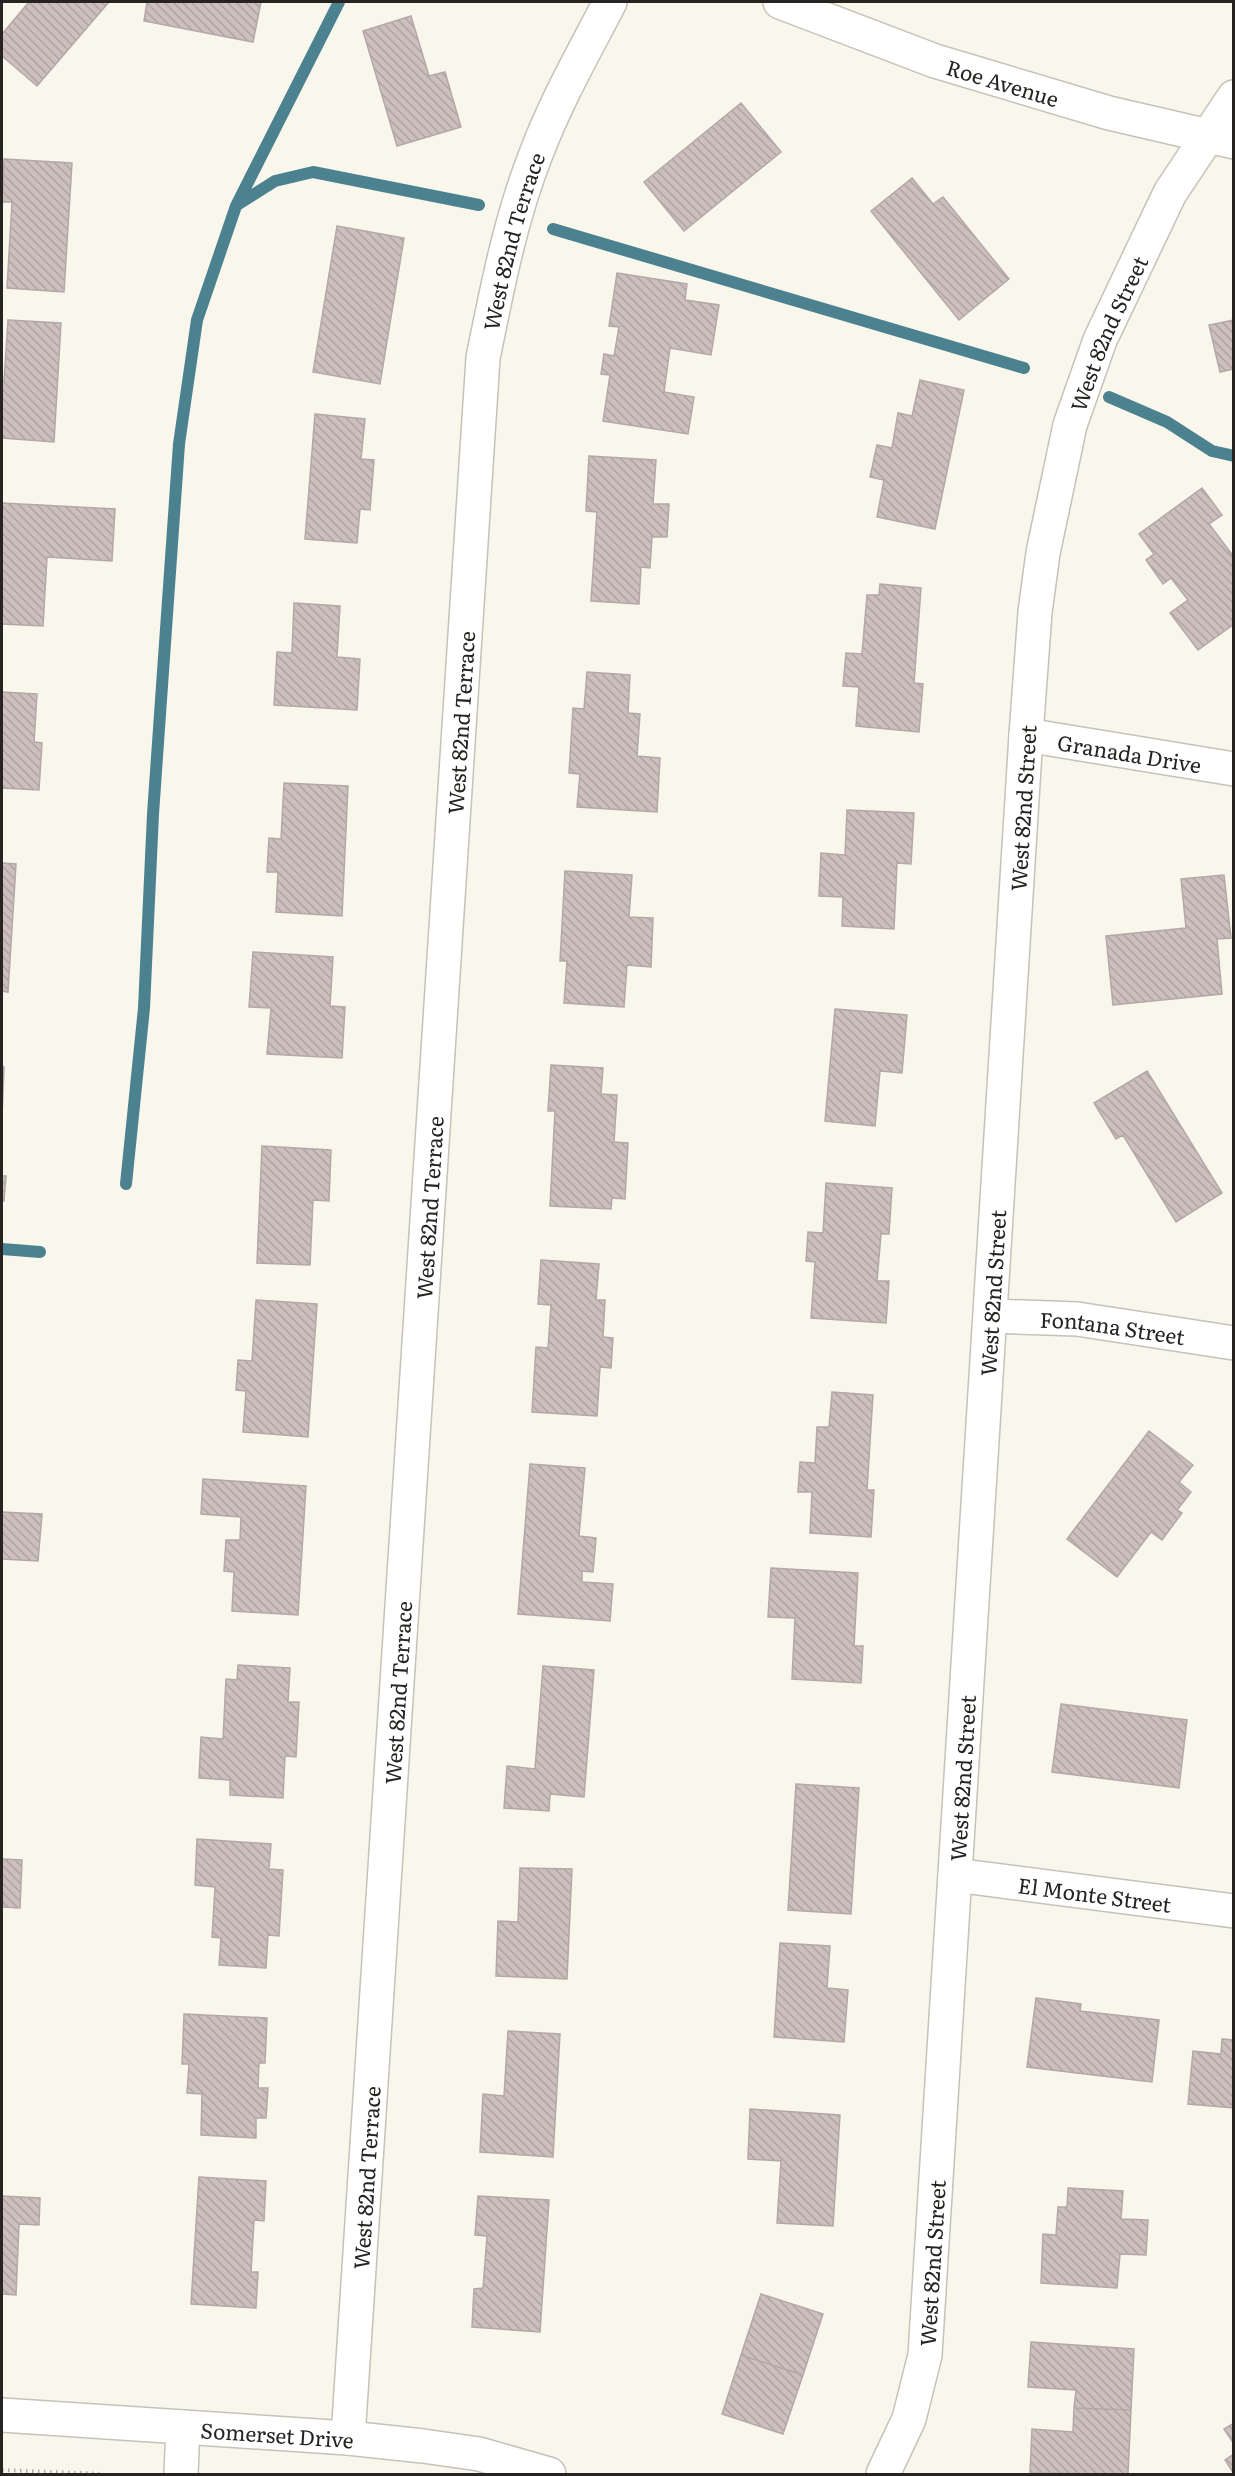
<svg xmlns="http://www.w3.org/2000/svg" width="1235" height="2476" font-family="Literata,serif">
  <style>
    .lines { fill: none; stroke-linecap: round; stroke-linejoin: round }
    .stream { stroke: #4c8290; stroke-width: 12 }
    .building { fill: url(#building-back-hatch); stroke: #b4a8a7; stroke-width: 1.5 }
    .minor-casing { stroke: #c5c2b8; stroke-width: 36 }
    .major-casing { stroke: #c5c2b8; stroke-width: 36 }
    .path { stroke: #b0aea6; stroke-width: 4; stroke-dasharray: 1.5 4.5; stroke-linecap: butt }
    .minor { stroke: #fff; stroke-width: 33 }
    .major { stroke: #fff; stroke-width: 33 }
    .labels { text-anchor: middle; dominant-baseline: central; stroke-width: 5; stroke-linejoin: round; paint-order: stroke }
    .street-label { font-size: 21px; fill: #262421; stroke: #fff }
  </style>
  <defs>
    <pattern id="building-back-hatch" width="6" height="6" patternUnits="userSpaceOnUse" patternTransform="scale(1.5)"><rect width="6" height="6" fill="#ccbfbe"/><path d="M-1 5l2 2M0 0l6 6M5-1l2 2" fill="none" stroke="#afa4a3"/></pattern>
  </defs>
  <rect width="100%" height="100%" fill="#f9f6ec"/>
  <g class="lines">
    <path class="stream" d="M237,205L275,181L313,172L479,205
      M553,229L1024,368
      M1109,397L1167,422L1212,451L1234,456
      M126,1184L144,1008L153,814L179,444L197,320L236,206L339,2
      M2,1249L40,1252"/>
  </g>
  <path class="building" d="M29,2H109L37,86L2,56V34Z
    M147,2H261L253,42L144,21Z
    M411,16L429,76L445,72L461,127L397,146L363,31Z
    M741,103L781,152L684,231L644,182Z
    M4,159L72,163L64,292L7,288L12,202H2Z
    M912,178L933,204L943,197L1009,279L959,320L871,211Z
    M337,226L404,238L380,384L313,372Z
    M617,273L687,284L685,300L719,305L711,355L670,348L664,392L694,397L688,434L603,421L610,375L601,374L604,354L614,356L619,327L609,326Z
    M8,320L61,323L54,442L2,438V381H4Z
    M1234,320V369L1220,372L1209,325Z
    M920,380L964,390L935,529L877,517L884,480L870,477L877,445L892,448L898,413L912,416Z
    M315,414L365,419L361,459L374,460L370,510L360,509L357,543L305,539Z
    M589,456L656,460L653,504H669L667,537H652L650,568L641,567L639,604L591,601L597,512L586,511Z
    M1202,488L1222,515L1209,524L1234,557V624L1198,650L1170,613L1188,600L1171,578L1163,584L1146,560L1154,554L1139,534Z
    M2,503L115,509L112,561L47,557L43,626L2,624Z
    M880,584L921,588L914,683L923,684L919,732L856,726L859,687L843,686L846,653L862,654L867,595H879Z
    M294,603L340,606L337,657L360,659L357,710L274,705L277,652L292,653Z
    M587,672L630,675L628,713L640,714L637,756L660,758L657,812L577,807L580,774L569,773L573,708L584,709Z
    M2,692L37,694L34,742L42,743L39,790L2,788Z
    M284,783L348,786L342,916L276,912L278,872H267L269,838L281,839Z
    M847,810L914,813L911,864L897,863L894,929L842,926L843,897L819,896L821,853L845,855Z
    M2,863L16,864L8,992L2,991Z
    M565,871L632,875L629,917L653,918L651,967L627,965L624,1007L564,1003L567,961H560Z
    M1224,875L1231,938L1217,939L1222,994L1113,1005L1106,936L1186,928L1181,879Z
    M253,952L333,957L330,1006L345,1007L342,1058L267,1054L271,1008L249,1007Z
    M835,1009L907,1015L902,1073L880,1071L875,1126L825,1121Z
    M551,1065L603,1068L601,1094L617,1095L614,1142L628,1143L625,1199L612,1198L611,1209L550,1206L555,1111H548Z
    M2,1067H4L2,1116Z
    M1147,1071L1222,1193L1176,1222L1123,1135L1116,1139L1094,1103Z
    M262,1146L331,1150L329,1201L313,1200L310,1265L257,1263Z
    M2,1176H6L4,1201H2Z
    M826,1183L892,1188L889,1234H881L877,1281H889L886,1323L811,1318L815,1262L806,1261L808,1232L823,1233Z
    M541,1260L599,1264L596,1300H605L603,1337L613,1338L611,1368L600,1367L597,1416L532,1412L536,1347L548,1348L551,1305L538,1304Z
    M256,1300L317,1304L308,1437L243,1432L246,1391L236,1390L238,1360L252,1361Z
    M832,1392L873,1395L867,1490H874L871,1537L810,1533L812,1492H798L800,1462L815,1463L817,1427H829Z
    M1149,1431L1193,1465L1179,1482L1191,1492L1177,1510L1182,1513L1162,1540L1151,1532L1117,1577L1067,1539Z
    M530,1464L585,1468L579,1536L596,1538L593,1572L582,1571V1582L613,1584L610,1621L518,1614Z
    M203,1479L306,1486L298,1615L232,1611L234,1572L224,1571L226,1540H240L241,1517L201,1514Z
    M2,1512L42,1514L38,1561L2,1559Z
    M771,1568L858,1573L854,1646H863L861,1683L792,1679L795,1618L768,1617Z
    M238,1665L290,1668L288,1702H299L296,1757L285,1756L283,1798L230,1795V1780L199,1778L201,1737L223,1739L226,1679L237,1680Z
    M543,1666L594,1670L584,1797L550,1794L549,1811L504,1808L507,1766L535,1769Z
    M1061,1704L1187,1720L1179,1788L1052,1772Z
    M796,1784L859,1788L851,1914L788,1910Z
    M197,1839L271,1844L269,1869L283,1870L279,1936L268,1935L266,1968L219,1965L221,1938L212,1937L215,1887L195,1885Z
    M2,1859L22,1860L20,1908L2,1907Z
    M520,1868L572,1869L567,1979L496,1976L498,1921L518,1922Z
    M780,1943L830,1946L827,1988L848,1990L844,2042L774,2037Z
    M1036,1998L1081,2004L1080,2011L1159,2020L1152,2082L1027,2067Z
    M184,2014L267,2018L265,2063H259L258,2088H268L266,2118H256V2138L201,2135L202,2094L187,2093L189,2064H182Z
    M508,2031L560,2034L553,2157L480,2152L483,2094L504,2096Z
    M1222,2039L1234,2040V2108L1188,2104L1193,2051L1221,2054Z
    M750,2109L840,2115L833,2226L777,2223L781,2161L748,2159Z
    M199,2177L266,2181L264,2221L254,2220L251,2272H258L256,2308L191,2304Z
    M1068,2188L1123,2191L1121,2219L1148,2220L1146,2255L1120,2254L1117,2288L1041,2283L1043,2234L1056,2235L1058,2207H1067Z
    M2,2196L40,2198L39,2225L19,2224L16,2295L2,2294Z
    M478,2196L549,2200L540,2332L472,2327L474,2289L483,2288L487,2236L475,2235Z
    M761,2294L823,2314L803,2375L741,2355Z
    M1031,2342L1134,2349L1131,2410L1074,2408L1076,2390L1028,2387Z
    M741,2355L803,2375L783,2434L722,2414Z
    M1074,2408L1131,2410L1128,2474L1030,2473L1032,2429L1073,2432Z
    M1234,2423V2444L1224,2429Z
    M1234,2454V2474L1225,2460Z"/>
  <g class="lines">
    <defs>
      <g id="minor">
        <path id="s1" d="M1026,735L1234,769"/>
        <path id="s2" d="M991,1316L1077,1319L1234,1343"/>
        <path id="s3" d="M955,1875L1234,1911"/>
        <path id="s4" d="M2,2415L348,2438L423,2446L479,2454L549,2474"/>
        <path id="s5" d="M348,2438L483,358C497,289 510,220 536,154C556,101 584,52 610,2"/>
        <path d="M181,2474L183,2427"/>
        <path id="s6" d="M883,2474L909,2419L925,2355L1026,735L1035,612L1043,553L1070,425L1100,340L1170,193L1234,97"/>
      </g>
      <g id="major">
        <path id="s7" d="M780,2L935,61L1109,113L1234,142"/>
      </g>
    </defs>
    <use href="#minor" class="minor-casing"/>
    <use href="#major" class="major-casing"/>
    <path class="path" d="M2,2470L104,2474"/>
    <use href="#minor" class="minor"/>
    <use href="#major" class="major"/>
  </g>
  <g class="labels">
    <g class="street-label">
      <text stroke="none"><textPath href="#s7" startOffset="237">Roe Avenue</textPath></text>
      <text stroke="none"><textPath href="#s5" startOffset="2205">West 82nd Terrace</textPath></text>
      <text stroke="none"><textPath href="#s6" startOffset="2163">West 82nd Street</textPath></text>
      <text stroke="none"><textPath href="#s5" startOffset="1719">West 82nd Terrace</textPath></text>
      <text stroke="none"><textPath href="#s1" startOffset="105">Granada Drive</textPath></text>
      <text stroke="none"><textPath href="#s6" startOffset="1677">West 82nd Street</textPath></text>
      <text stroke="none"><textPath href="#s5" startOffset="1233">West 82nd Terrace</textPath></text>
      <text stroke="none"><textPath href="#s6" startOffset="1191">West 82nd Street</textPath></text>
      <text stroke="none"><textPath href="#s2" startOffset="122">Fontana Street</textPath></text>
      <text stroke="none"><textPath href="#s5" startOffset="747">West 82nd Terrace</textPath></text>
      <text stroke="none"><textPath href="#s6" startOffset="705">West 82nd Street</textPath></text>
      <text stroke="none"><textPath href="#s3" startOffset="141">El Monte Street</textPath></text>
      <text stroke="none"><textPath href="#s5" startOffset="261">West 82nd Terrace</textPath></text>
      <text stroke="none"><textPath href="#s6" startOffset="219">West 82nd Street</textPath></text>
      <text stroke="none"><textPath href="#s4" startOffset="276">Somerset Drive</textPath></text>
    </g>
  </g>
  <rect width="1235" height="2476" fill="none" stroke="#262421" stroke-width="6"/>
</svg>
